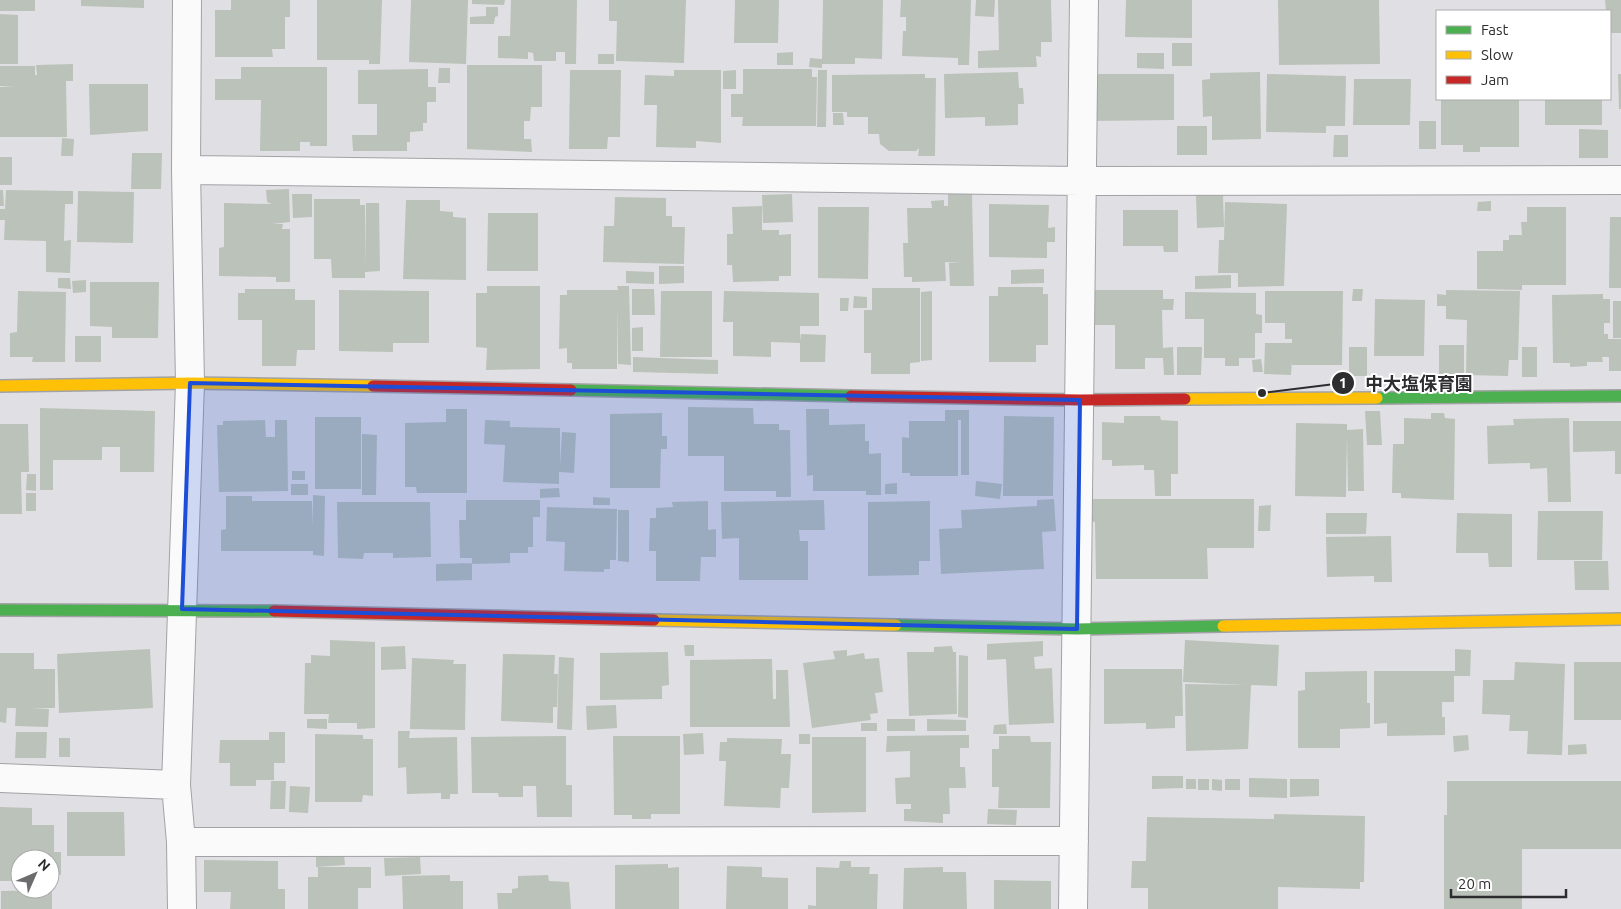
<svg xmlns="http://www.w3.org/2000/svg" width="1621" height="909" font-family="Ubuntu,'Noto Sans JP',sans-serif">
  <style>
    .building { fill: #bbc2b9 }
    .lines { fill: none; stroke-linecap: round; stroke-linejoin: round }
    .street-casing { stroke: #a2a2a5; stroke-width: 30 }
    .fast-casing { stroke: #a2a2a5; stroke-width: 14 }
    .slow-casing { stroke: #a2a2a5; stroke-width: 14 }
    .jam-casing { stroke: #a2a2a5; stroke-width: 14 }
    .street { stroke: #fafafb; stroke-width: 28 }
    .fast { stroke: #4caf50; stroke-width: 11 }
    .slow { stroke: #ffc107; stroke-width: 11 }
    .jam { stroke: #c62828; stroke-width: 11 }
    .marked { fill: #1d4ed8; fill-opacity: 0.2; stroke: #1d4ed8; stroke-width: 4; stroke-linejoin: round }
    .leader { fill: none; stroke: #2d2d30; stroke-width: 2 }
    .callout-dot { fill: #2d2d30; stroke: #fff; stroke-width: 2 }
    .mark-label { font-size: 15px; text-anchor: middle; font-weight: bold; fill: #fff }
    .callout-label { font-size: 18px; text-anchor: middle; font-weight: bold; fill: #2d2d30; stroke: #fff; stroke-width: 4; stroke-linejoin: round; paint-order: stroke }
  </style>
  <rect width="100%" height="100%" fill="#e0e0e4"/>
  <path class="building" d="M0,0H35V11H0Z
    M81,0H144V8L81,6Z
    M231,0H290V17H285V49H272L273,57H215V10H231Z
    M317,0H382L380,64H369V60H317Z
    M411,0H468L466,64L409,62Z
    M472,0H505L504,5L472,4Z
    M511,0H577L576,64H565V52H556V61H534L533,53L528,52V59L498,58V36H510Z
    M609,0H686L684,63L616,61L617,21H609Z
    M735,0H779L778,43H734Z
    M823,0H883L882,59L855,58V64H822V68L809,67L810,58L822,59Z
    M901,0H971L969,65H958V58L902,56L903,31H906V17H900Z
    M976,0H995L994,17L975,16Z
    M998,0H1051L1052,42H1041V57L1036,56L1037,67L978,68V51L999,50Z
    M1126,0H1192V38L1125,37Z
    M1278,0H1379L1380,64L1279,65Z
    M1605,0H1621V33H1610V11H1606Z
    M486,7H498V16L495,17L494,24H470V17L486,16Z
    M0,14L18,15V64H0Z
    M1172,43H1192V66H1172Z
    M793,52V65H777V53Z
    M1137,53H1164V69L1137,68Z
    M598,54H614V64H598Z
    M73,64V81H66L67,137H0V87H14L0,86V66H35V75L8,76L37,75L36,65Z
    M467,65H542V107H531L530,121H524V139H531L532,152L467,149Z
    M241,67H327V146H310V142H300V151H260L261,100H215V79H241Z
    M439,68H450V83H438Z
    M428,69V87H436V102H427V123H423V131L410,132V142H407V151H353L352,135H377V104H358V70Z
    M743,69H812V77H817L816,126H742L743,117H731V94H743Z
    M570,70H621L620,137H608L607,149H569Z
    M674,70H721V143L696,141V148L656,147L657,105H644L645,75L674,76Z
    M736,70V89H723V71Z
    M818,70H827L826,127H817Z
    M1018,72L1019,88H1023L1024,104H1018V125L985,126V117L945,118L944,74Z
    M1260,72L1261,139L1212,140V116L1203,117L1202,80L1210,79V73Z
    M925,74V78H936L935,156H918L919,148L916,151H889L880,144L879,134H868V117H847V112H832V75Z
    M1093,74H1174V120L1093,121Z
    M1267,74L1346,76L1345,126H1326V133L1266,132Z
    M1618,74H1621V109H1619Z
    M1354,79H1411L1410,125H1353Z
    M89,84H148V131L90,135Z
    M1441,99H1519V147H1480V152H1463V145H1441Z
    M1545,99H1602V125H1545Z
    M833,113H843L844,125H833Z
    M1419,121H1436V149H1419Z
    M1177,126H1207V155H1177Z
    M1579,129L1608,130V158H1579Z
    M1334,135H1348V157H1333Z
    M62,138L74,139L73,156H61Z
    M132,153H162L161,189H131Z
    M0,157H12V185H0Z
    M289,189L290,222L272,224H283L282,229H290V282H276V277L219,276V248L224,247V203L272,204L267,202L266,190Z
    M0,190H3L4,206H0Z
    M6,190L73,191V204H65L64,241L71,240L70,273L46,272V241L4,240L5,220H0V209H5Z
    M78,191L134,192L133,243L77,242Z
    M292,194H312V217L293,218Z
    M792,194L793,222L763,223L762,195Z
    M948,194H972L974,286H950L949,263H961L945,262L946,281L912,282V277H904L903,243H908L907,208H932L931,201L944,200V206H948Z
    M1223,194L1224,227L1197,228L1196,195Z
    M615,197L666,198V216H672V227H685L684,264L603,262L604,226H614Z
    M314,199H360V205H365V269L366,203H379L380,271L365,272V278H332L331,259H314Z
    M406,200H440V211L453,212V217L466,218V280L403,279Z
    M1491,201V211H1477L1478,202Z
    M1225,202L1287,204L1284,286L1238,287V273H1218L1219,240H1224Z
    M989,204L1049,205L1048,228L1055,227V242H1047V258L989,257Z
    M762,206V230H779V235L791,234V276H779V281L733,282L732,265H727V234H733L732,207Z
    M818,207H869L868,279L818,278Z
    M1527,207H1566V285H1522V290L1477,289V251H1503V240H1509V235H1522L1521,222H1527Z
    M1123,210H1178V252H1164L1163,246H1123Z
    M488,213H538V271H487Z
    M1610,217H1621V288H1609Z
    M659,266H684V283L659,284Z
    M1044,269V283L1011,284V270Z
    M626,271L654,272V284L626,283Z
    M1231,275V288L1195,289V276Z
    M58,278H70L71,289L58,288Z
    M86,280V292L73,293L72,281Z
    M90,282H159L158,338H112V327L90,326Z
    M487,286H540V369L486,370L487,348L476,347V293H487Z
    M617,286H629L631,365L618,364L617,305V369H572V363H567V348L559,349L560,295H567V290H618Z
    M998,287H1043V294H1048V345H1036V362H989V296H998Z
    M872,288H920V362L910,363V374H871V353H864V310H872Z
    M245,289H295V300H315V350H297L296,366H262V320H238V293H245Z
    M632,289H654L655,315H632Z
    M1353,289H1363L1362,301H1352Z
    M339,290L429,291V343H393V352L339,351Z
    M1093,290H1163V299H1174L1173,310H1162L1163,348L1173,347L1174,375H1164L1163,358H1145V369H1115V325H1093Z
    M1446,290L1520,291L1518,360H1509L1508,376L1466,375L1467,320L1446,319V306H1437V294L1446,295Z
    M18,291L66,292L65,362H32L33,357H10V333L17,332Z
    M661,291H712V357H660Z
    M724,291L819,293V326H800V341L801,334L826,335L825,362H800V343L771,342V357L733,356V322H723Z
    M932,291V360L921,361V292Z
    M1265,291H1343L1342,365H1292V360L1291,375L1264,374L1265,343H1292V339H1285V323H1265Z
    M1185,292L1256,293V314L1262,315V333H1255V358H1239V366H1225V358H1204V319H1185Z
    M1603,294V299H1610V323H1604V334H1608V339H1621V371H1609V357H1602L1603,362H1587V366L1570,367V363H1553L1552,295Z
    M854,296L867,297V308H853Z
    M840,298H849L848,311H840Z
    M1375,299L1425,300L1424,356H1374Z
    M1613,301H1621V338H1613Z
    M643,327V351H632V328Z
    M75,336H101V362H75Z
    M1439,345H1464V376H1439Z
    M1177,347H1202L1201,375H1177Z
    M1349,347H1367V376H1349Z
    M1522,347H1537V377H1522Z
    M633,357L718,360V374L633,372Z
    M1261,359L1263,372H1253L1252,360Z
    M688,407L753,408L754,424H779V430H790L791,497H776V491H724V456H688Z
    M40,408L155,411L154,472H120V447H102V460H53V490H40Z
    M446,409H467V493H417L416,487H405V423L446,422Z
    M806,409H829V425L865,424V441H869V454L881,453V495H866V491H813V475L807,476Z
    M945,410H969V475H961V420H958V476H910V473H902V437L909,438V421H945Z
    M1365,411H1380L1382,445H1367Z
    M662,413V436H667V449H661L660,488H610V414Z
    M1431,413H1444L1445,418L1455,419L1454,500L1401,498V493H1392L1393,444H1404V418L1431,419Z
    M1004,416L1054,417L1053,496H1003Z
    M1124,416H1160L1161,420L1178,421V474H1171V496H1155L1154,470H1144V465L1112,466V460H1102V422L1124,423Z
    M315,417H361V489H315Z
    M1569,418L1571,502H1548L1547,468L1530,469V463L1488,464L1487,426L1514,425L1513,419Z
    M265,420L266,437H275V420H287L288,491L219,492L217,425H223V421Z
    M485,420L510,421V427L560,428V465L562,432L576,433L574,473L559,472V484L503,482L505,445L484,444Z
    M1573,421H1621V474H1615V451L1573,452Z
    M1296,423L1347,424V430L1363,429L1364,491H1348L1347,435L1346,497L1295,496Z
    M0,424H28L29,472H21L22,514H0Z
    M362,434L377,435L376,495H362Z
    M292,471H305V480H292Z
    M27,474H36V491L26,490Z
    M976,481L1002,484L1000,499L975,496Z
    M897,483V494H885V484Z
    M291,484H308V495H291Z
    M559,488L560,497L540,498V489Z
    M26,493H36V511H26Z
    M313,495L325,496L324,556L313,555V551H221V530L226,529V496H252V501H312L313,528Z
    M593,497L610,498V505H593Z
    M1054,499L1056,531L1042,532L1044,569L941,574L939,529L962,528L961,510L1037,506V500Z
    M1087,499H1254V548H1207L1208,579H1096L1095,522L1087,521Z
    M466,500H540V517H533V547H528V553H510V563L472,564V558H460L459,520H466Z
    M824,500L825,530H799L800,541H808V580H739V538L722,539L721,502Z
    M708,501V530L716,529V557H701L700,581H656V551H649L650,518H656V508L673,507L672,502Z
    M930,501V561H919V575L868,576V502Z
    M337,502H430L431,557L393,558V553H364L363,559L338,558Z
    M1271,505L1270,531H1258L1259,506Z
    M547,507L617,509L616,560H610V569H604V572L564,571L565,542L546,541Z
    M618,510H629V562L618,561Z
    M1538,511H1603L1602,560H1537Z
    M1326,513H1367L1366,534H1326Z
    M1457,513L1512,514V567H1489L1488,553H1456Z
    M1391,536L1392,582H1374V576L1327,577L1326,537Z
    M1574,561H1608L1609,590H1575Z
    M472,563V580L436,581V564Z
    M330,640L375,642V728L357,729V723H328L329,714H304L305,663H311V655L330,656Z
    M1185,640L1279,645L1277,686L1251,685L1248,749L1186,751L1185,684L1246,685L1183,682Z
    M1043,641V656L1034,657L1035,669L1052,668L1054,723L1009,725L1006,659L987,660V644Z
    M684,645H694V656H685Z
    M405,646L406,669L381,670V647Z
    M952,646L953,652H956L957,714L909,716L907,652H934V647Z
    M150,649L153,708L59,713L57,654Z
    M1455,649L1471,650L1470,676H1454V702H1442V717H1445V735L1387,736V723L1374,724V671H1455Z
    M847,650V656L864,653L865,659L879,658L883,692L875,693L878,713L870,714L871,720L812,728L803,663L835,659L833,651Z
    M668,652L669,685L662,686V699L600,700V653Z
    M0,653H34V669H55V708H31L49,709L48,727L15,726L16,708H7L6,723L0,722Z
    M503,654L555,655L554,674H558L557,707H553V723L501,721Z
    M959,655L968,656V718L958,717Z
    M559,657L574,658L572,730L557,729Z
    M412,658L454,660L453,664H466L465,730L410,729Z
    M772,659L773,699H776V670H788L790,727H690V660Z
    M1515,662L1565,664L1562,755L1527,754L1528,731H1509L1510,715L1482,714L1483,680H1514Z
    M1574,662H1621V720H1574Z
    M1104,669H1182L1183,716H1175V728L1146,729V723L1104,724Z
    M1367,671V703H1370V728L1340,729V748H1298V691L1305,690V672Z
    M616,705L617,728L587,730L586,706Z
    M307,719H327V729L307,728Z
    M887,719H915V731H887Z
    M927,719L966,720V731H927Z
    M861,723H877V731H861Z
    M1006,724L1007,734H993L994,725Z
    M398,731H410L409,738L457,737L458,794H450V799H441V793L407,794L406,767L398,768Z
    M16,732H47L46,758H15Z
    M269,732H285V763H274V780H256V786H230V763H219L220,740H269Z
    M703,733L704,754L684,755L683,734Z
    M315,734L363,735V739H373V796L363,795L362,802H315Z
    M799,734H810V744H799Z
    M969,735V748H960V767H965L966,788H949L950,814H943V823L904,821V809H911V804H896L895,778L910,777V751L886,752L887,736Z
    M1468,735L1469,750L1454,752L1453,736Z
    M566,736V785H572V817H537L536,786H523V797H499L498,793H472L471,737Z
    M613,736H680V814H651V819H632V815H614Z
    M999,736H1030L1031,742H1051L1050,808H998L999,787H992V749H999Z
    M812,737H866V812L812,813Z
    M59,738H70V757H59Z
    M727,738L782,739L781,754H791L789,788H781L780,808L724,806L726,761H719L720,742H727Z
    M1586,744L1587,754L1568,755V745Z
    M1152,776H1183V788L1152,789Z
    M1249,778L1287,779V798L1249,797Z
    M1186,779H1196V789H1186Z
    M1198,779H1209V790H1198Z
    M1212,779L1222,780V791L1212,790Z
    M1225,779H1240V790H1225Z
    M1290,779H1319V796L1290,797Z
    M271,781H286L285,809H270Z
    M1447,781H1621V849H1522V909H1444V815H1447Z
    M290,786L310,787L308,813L289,812Z
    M0,807L32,808V825H54V852H61V875H50V859H20V881H0Z
    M988,809L1017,810L1016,825L987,824Z
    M67,812H124L125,856H67Z
    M1274,814L1365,816L1364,882H1360V889L1278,887V909H1148V888H1131L1132,861H1146L1147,817L1274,819Z
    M344,854L345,865L316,867V855Z
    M420,857L421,874L385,876L384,858Z
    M204,860L278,861V889H285V909H230L231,892H204Z
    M840,861H851V867H870L869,874H878L877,909H808V905L816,906V867L839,868Z
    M668,864V868L679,867V909H615V865Z
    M727,866L762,867V877L788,878V909H726Z
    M318,867H371V888H358V909H308V877H318Z
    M943,867V872H966L967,909H903L904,868Z
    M450,875V881H463V909H403L402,876Z
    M548,875L549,881L569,882L571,909H498L497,893H512V889L518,888V876Z
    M994,880L1051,881V909H994Z
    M52,890V909H1V891Z"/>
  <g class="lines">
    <defs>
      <path id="street" d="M186,170L1082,181L1621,180
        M0,778L176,785
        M181,842L1074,841
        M182,909L181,842L176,785L190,383L186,170L187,0
        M1073,909L1084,0"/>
      <path id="fast" d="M571,390L851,396
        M1377,398L1621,396
        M0,610L274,611
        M896,625L1077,629L1223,626"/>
      <path id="slow" d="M0,386L190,383L373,386
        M1185,399L1377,398
        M654,620L896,625
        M1223,626L1621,619"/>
      <path id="jam" d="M373,386L571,390
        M851,396L1080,400L1185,399
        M274,611L654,620"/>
    </defs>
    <use href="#street" class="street-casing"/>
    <use href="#fast" class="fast-casing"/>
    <use href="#slow" class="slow-casing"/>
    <use href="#jam" class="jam-casing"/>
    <use href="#street" class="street"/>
    <use href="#fast" class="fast"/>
    <use href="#slow" class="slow"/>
    <use href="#jam" class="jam"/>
  </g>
  <path class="marked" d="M190,383L1080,400L1077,629L182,609Z"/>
  <path class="leader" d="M1262 393L1343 383"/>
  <g class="callout-dot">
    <circle cx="1262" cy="393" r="5"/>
    <circle cx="1343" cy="383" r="12"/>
  </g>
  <g class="mark-label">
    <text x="1343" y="388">1</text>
  </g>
  <g class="callout-label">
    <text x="1419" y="390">中大塩保育園</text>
  </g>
  <rect x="1436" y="10" width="175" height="90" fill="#ffffff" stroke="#ababac"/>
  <rect x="1446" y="26" width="25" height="8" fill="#4caf50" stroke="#ababac"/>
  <text x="1481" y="35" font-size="15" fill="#2d2d30">Fast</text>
  <rect x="1446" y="51" width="25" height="8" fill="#ffc107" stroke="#ababac"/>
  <text x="1481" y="60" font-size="15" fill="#2d2d30">Slow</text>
  <rect x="1446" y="76" width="25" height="8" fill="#c62828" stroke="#ababac"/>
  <text x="1481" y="85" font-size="15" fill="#2d2d30">Jam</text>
  <g transform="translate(35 874) rotate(45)"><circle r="24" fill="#ffffff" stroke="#ababac"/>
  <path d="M0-4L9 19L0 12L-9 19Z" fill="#6c6c6f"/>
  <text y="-8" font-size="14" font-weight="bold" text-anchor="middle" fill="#2d2d30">N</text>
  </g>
  <path d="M1451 889v8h115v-8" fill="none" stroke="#2d2d30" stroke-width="2.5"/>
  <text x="1458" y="889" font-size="15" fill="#2d2d30" stroke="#ffffff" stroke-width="4" paint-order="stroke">20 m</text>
</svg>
